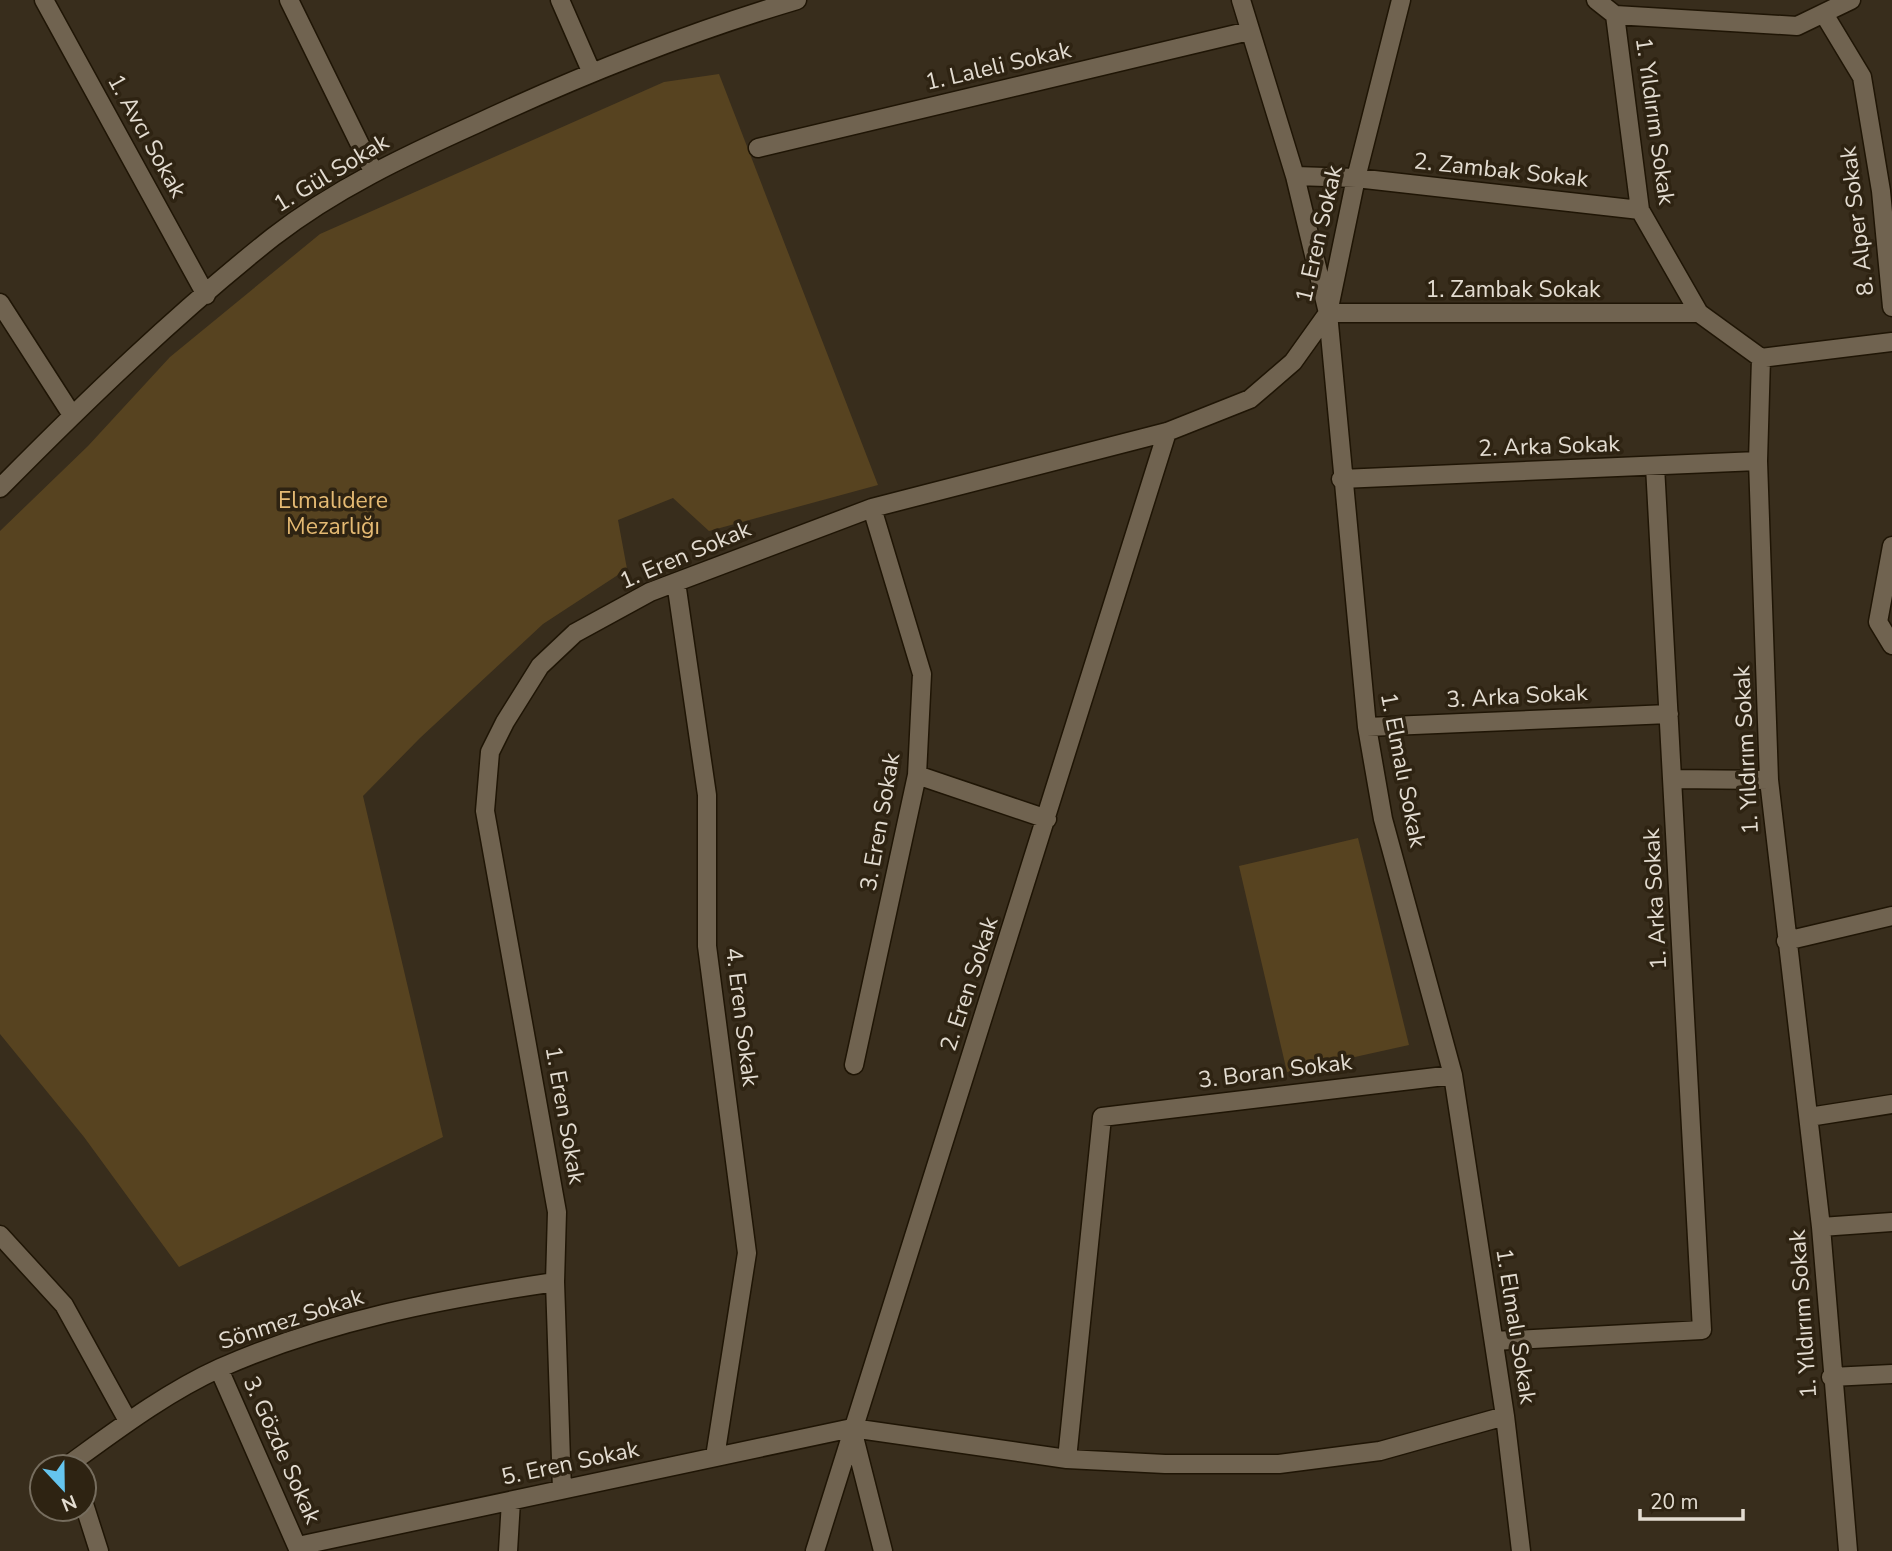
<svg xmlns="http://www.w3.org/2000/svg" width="1892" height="1551" font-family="'Nunito Sans',sans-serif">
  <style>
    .green { fill: #574320 }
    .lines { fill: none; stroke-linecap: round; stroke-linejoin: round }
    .minor-casing { stroke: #1f1505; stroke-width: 21 }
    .minor { stroke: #706350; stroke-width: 18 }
    .labels { text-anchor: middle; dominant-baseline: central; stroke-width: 7; stroke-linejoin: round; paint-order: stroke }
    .street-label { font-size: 23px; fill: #e3dcd1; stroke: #2e2312 }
    .park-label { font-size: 23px; fill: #e5ba73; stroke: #2e2312 }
  </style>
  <rect width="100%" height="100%" fill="#382d1c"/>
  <path class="green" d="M719,74L878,485L709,531L673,498L618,520L627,569L543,624L420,738L363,796L443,1137L179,1267L84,1137L0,1034V531L88,446L170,357L320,234L664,82Z
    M1358,838L1409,1045L1287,1072L1239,866Z"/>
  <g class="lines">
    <defs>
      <path id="minor" d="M44,0L206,295
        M289,0L373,171
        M560,0L591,71
        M1241,0L1295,176L1328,313L1367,727L1383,819L1453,1075L1505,1416L1521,1551
        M1596,0L1615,15L1640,210L1699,313L1761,358L1758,461L1769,780L1821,1227L1848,1551
        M1824,14L1862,77L1881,191L1892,307
        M1615,15L1797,26L1851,0
        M758,148L1249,31
        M1295,176L1356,178L1640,210
        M0,303L72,415
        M1328,313H1699
        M1761,358L1892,342
        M1341,479L1758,461
        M0,488C86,401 177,313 273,237C335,189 405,156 476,124C581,75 686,33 797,0
        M1892,546L1878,622L1892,645
        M676,582L707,795V946L747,1253L715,1457
        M1367,727L1669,714
        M917,775L1047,819
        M1673,779L1769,780
        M1786,941L1892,916
        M854,1065L917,775L922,674L872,508
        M1809,1117L1892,1104
        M1821,1227L1892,1222
        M0,1235L64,1305L128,1421
        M1494,1341L1702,1330L1655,466
        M219,1369L299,1551
        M1831,1377L1892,1374
        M852,1429L883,1551
        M1067,1459L1102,1117L1453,1075
        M73,1467L71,1463C118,1429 167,1392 220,1368C326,1321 441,1299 555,1282
        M562,1490L555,1282L557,1212L485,811L490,752L505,722L540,666L575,633L650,592L872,508L1167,432L1250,399L1293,362L1328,313L1356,178L1401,0
        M84,1504L99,1551
        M298,1546L852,1428L1067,1459L1165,1464H1279L1380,1451L1505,1416
        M508,1551L511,1501
        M815,1551L1167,432"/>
    </defs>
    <use href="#minor" class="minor-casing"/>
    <use href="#minor" class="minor"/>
  </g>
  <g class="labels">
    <g class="street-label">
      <text transform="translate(998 66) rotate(-13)">1. Laleli Sokak</text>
      <text transform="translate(1655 121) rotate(82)">1. Yıldırım Sokak</text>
      <text transform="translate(147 136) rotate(61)">1. Avcı Sokak</text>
      <text transform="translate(1501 170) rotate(6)">2. Zambak Sokak</text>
      <text transform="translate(331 173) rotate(-31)">1. Gül Sokak</text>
      <text transform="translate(1857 221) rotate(-97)">8. Alper Sokak</text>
      <text transform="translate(1319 234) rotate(-77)">1. Eren Sokak</text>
      <text x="1513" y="289">1. Zambak Sokak</text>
      <text transform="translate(1549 446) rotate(-2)">2. Arka Sokak</text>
      <text transform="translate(685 555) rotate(-23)">1. Eren Sokak</text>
      <text transform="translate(1517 696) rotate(-3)">3. Arka Sokak</text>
      <text transform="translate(1746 750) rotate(-93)">1. Yıldırım Sokak</text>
      <text transform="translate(1403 770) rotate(79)">1. Elmalı Sokak</text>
      <text transform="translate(880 822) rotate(-80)">3. Eren Sokak</text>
      <text transform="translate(1655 899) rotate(-93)">1. Arka Sokak</text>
      <text transform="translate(969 984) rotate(-72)">2. Eren Sokak</text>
      <text transform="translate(742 1017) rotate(83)">4. Eren Sokak</text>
      <text transform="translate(1275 1071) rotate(-7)">3. Boran Sokak</text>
      <text transform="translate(565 1115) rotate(80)">1. Eren Sokak</text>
      <text transform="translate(1803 1314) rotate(-94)">1. Yıldırım Sokak</text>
      <text transform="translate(291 1319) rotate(-18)">Sönmez Sokak</text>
      <text transform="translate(1516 1326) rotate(81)">1. Elmalı Sokak</text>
      <text transform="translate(282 1450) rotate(66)">3. Gözde Sokak</text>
      <text transform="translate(570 1463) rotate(-12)">5. Eren Sokak</text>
    </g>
    <g class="park-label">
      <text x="333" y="500">Elmalıdere<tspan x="333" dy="26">Mezarlığı</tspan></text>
    </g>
  </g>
  <g transform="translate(63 1488) rotate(158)"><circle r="33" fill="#2e2312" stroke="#766d5e" stroke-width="2"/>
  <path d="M0-5L12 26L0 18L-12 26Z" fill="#65c5ef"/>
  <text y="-10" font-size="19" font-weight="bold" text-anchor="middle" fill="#e3dcd1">N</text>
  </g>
  <path d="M1640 1509v10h103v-10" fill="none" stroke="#e3dcd1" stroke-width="3.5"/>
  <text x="1650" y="1509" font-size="21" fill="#e3dcd1" stroke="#2e2312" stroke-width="5" paint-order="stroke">20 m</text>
</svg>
